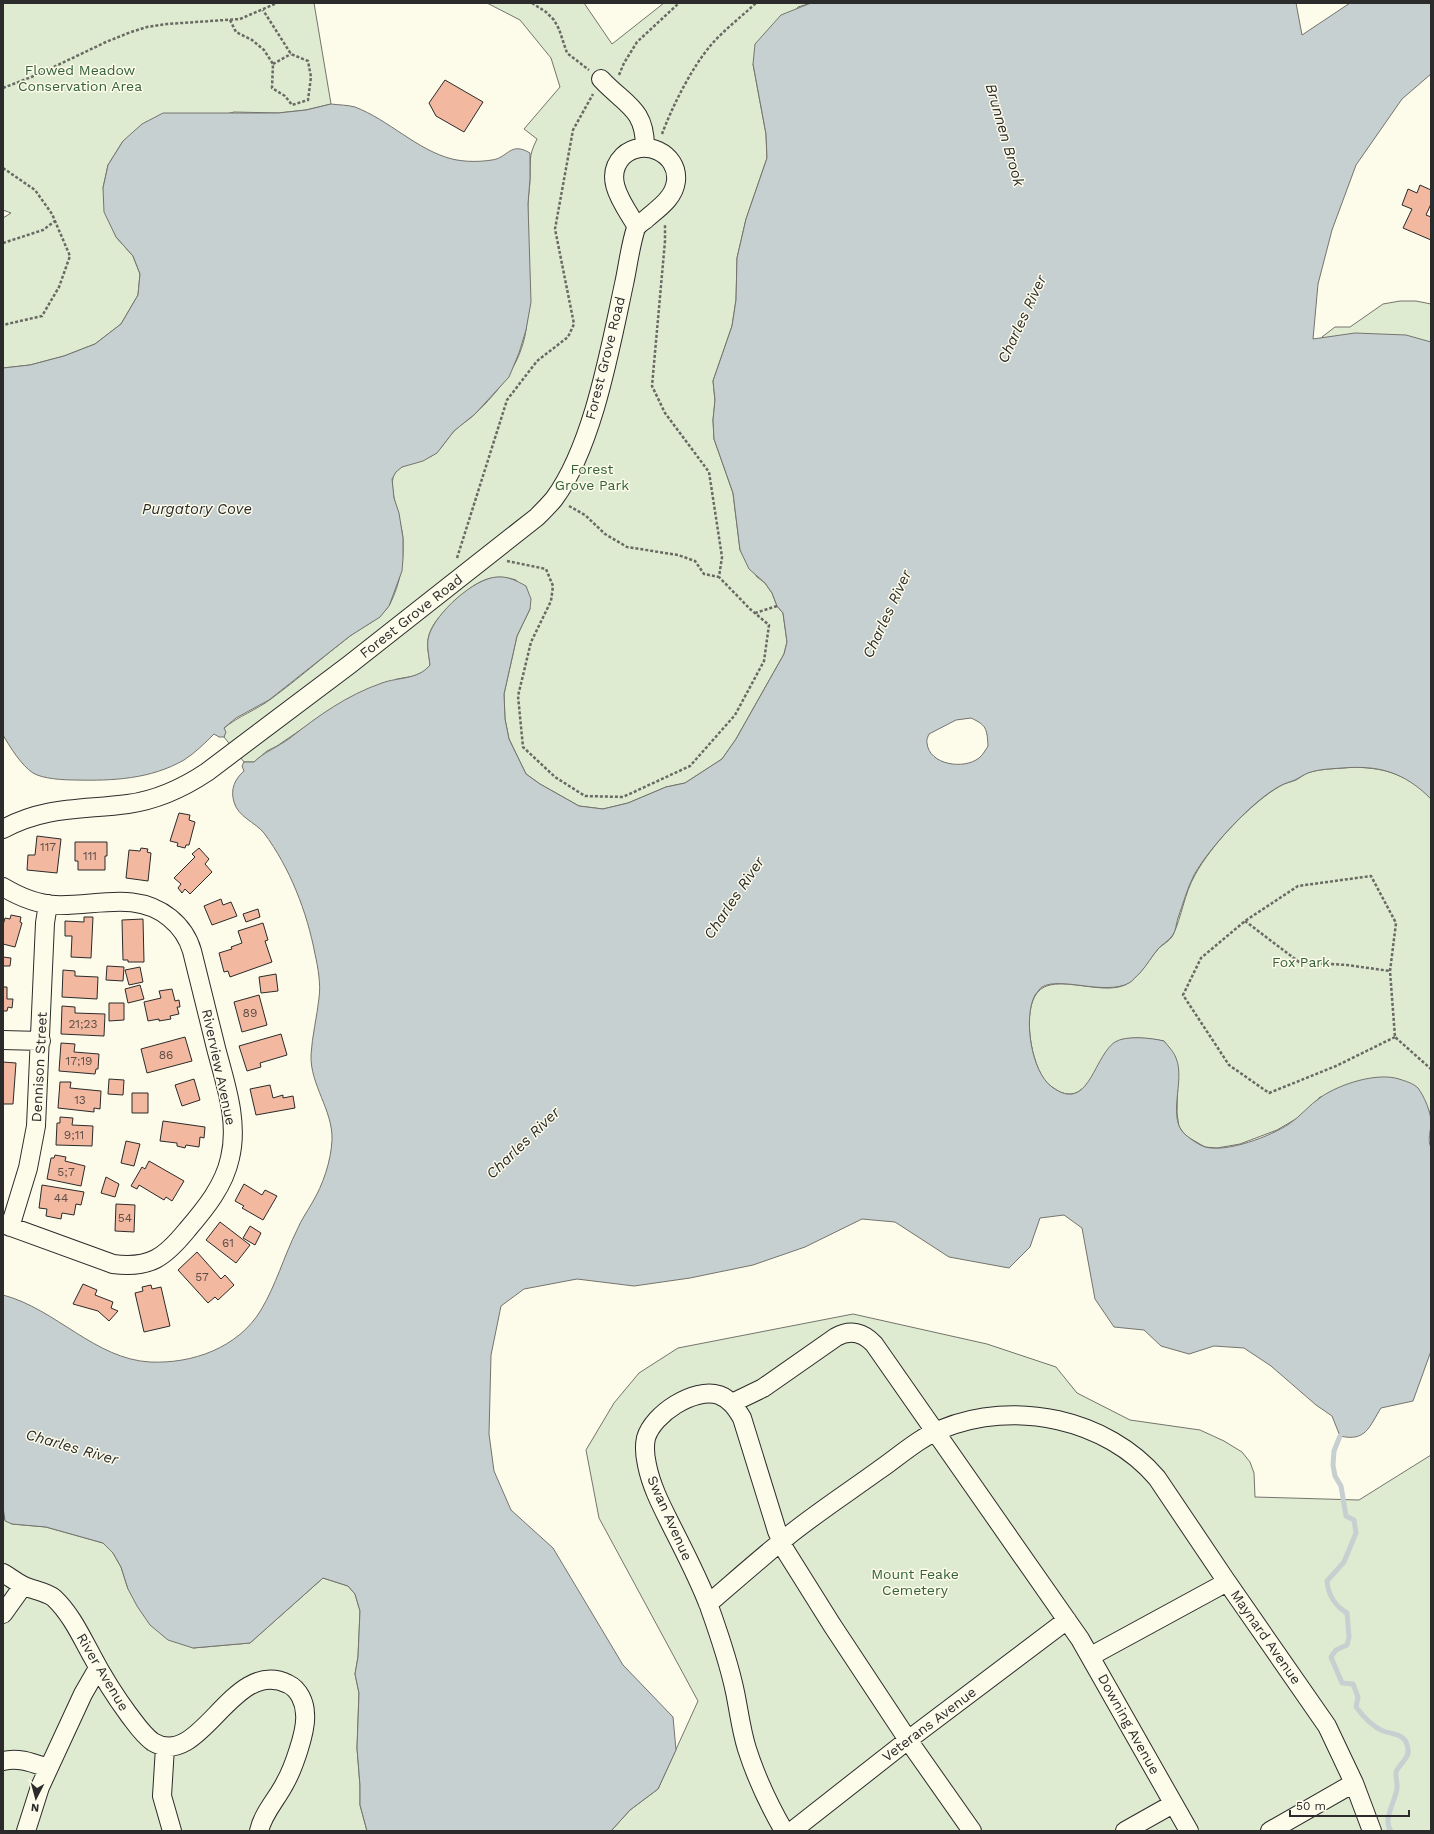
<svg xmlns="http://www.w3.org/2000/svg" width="1434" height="1834" font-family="'Work Sans',sans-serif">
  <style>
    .green { fill: #deebd1; stroke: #74746e }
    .water { fill: #c7d0d0; stroke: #74746e; fill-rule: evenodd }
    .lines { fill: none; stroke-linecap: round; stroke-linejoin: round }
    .stream { stroke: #c7d0d0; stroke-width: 5 }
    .building { fill: #f2b8a0; stroke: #2b2b2b }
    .minor-casing { stroke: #2b2b2b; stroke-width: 20 }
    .path { stroke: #6a6964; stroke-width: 2.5; stroke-dasharray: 3 2; stroke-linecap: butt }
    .minor { stroke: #fdfbea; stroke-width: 18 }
    .labels { text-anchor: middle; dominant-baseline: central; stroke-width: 3; stroke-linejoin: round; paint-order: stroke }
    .number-label { font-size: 12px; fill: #5d4e48 }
    .park-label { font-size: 14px; fill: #34623c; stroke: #fdfbea }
    .street-label { font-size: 14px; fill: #2b2b2b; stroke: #fdfbea }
    .water-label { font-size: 15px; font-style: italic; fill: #2b2b2b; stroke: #fdfbea }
  </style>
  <rect width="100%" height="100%" fill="#fdfbea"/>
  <path class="green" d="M3,3H314L331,104L306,110L278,113L234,112L123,141L108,165L103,188L116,237L133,256L140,274L138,295L121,324L95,344L64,356L30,365L3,368V218L11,213L3,210Z
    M487,3H584L612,44L664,3H811L798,7L753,64L766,134L767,158L746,219L737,258L736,300L732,326L713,381L715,400L713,420L714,439L733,493L740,550L757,577L765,583L772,593L777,606L783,613L787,642L784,654L736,739L722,759L685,783L666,787L628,803L603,809L579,806L540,784L526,774L509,739L505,719L504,694L517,636L530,609L516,580C487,571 471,586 451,605C442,614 433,622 429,635C426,645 429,655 430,665L425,671L414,676L397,679L331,709L277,746L267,751L254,762H244L224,737V728C239,716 256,710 271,699C298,679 323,657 350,636C363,626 381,620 390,604C400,584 404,562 403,540C403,523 385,484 396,471C405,462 425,462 436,453C443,447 448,437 455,430C461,424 469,420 475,414C499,391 521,364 526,330C532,288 526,246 528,204C528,195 530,187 530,178C531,159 528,157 537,139L524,129L560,87L551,58L520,20Z
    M1400,301H1416L1431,304V447L1327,361L1322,337L1335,327H1350L1383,304Z
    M1354,767C1371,768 1386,769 1402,777L1431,768V1120V1115L1425,1103L1320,1097L1301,1116L1277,1130L1240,1144L1217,1148L1205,1147L1186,1136L1179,1127L1177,1113L1178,1068L1164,1041C1151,1039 1129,1035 1117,1042C1097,1054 1090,1105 1060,1092C1055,1089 1050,1086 1046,1082C1031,1064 1022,1012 1037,993C1054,970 1107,1000 1130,982C1142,972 1149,960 1158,949C1163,944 1170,941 1173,935C1182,916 1184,894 1195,875C1211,845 1251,803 1280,786C1285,783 1291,782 1296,780C1300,778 1303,775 1307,773C1322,768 1339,769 1354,767Z
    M853,1314L987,1344L1056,1367L1077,1393L1130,1420L1200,1430L1224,1441L1242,1452L1250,1462L1254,1473L1255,1497L1359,1500L1431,1455V1831H611L630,1810L658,1789L698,1701L599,1518L586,1450L614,1403L639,1373L678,1348Z
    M3,1507L5,1520L12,1524L46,1527L103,1543L113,1553L121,1567L128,1589L193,1648L250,1643L323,1578L348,1586L355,1594L360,1611L358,1657L355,1674L359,1693L357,1748L360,1786V1805L367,1831H3Z"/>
  <path class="water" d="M811,3H1296L1302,35L1350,3H1431V74L1402,99L1356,165L1332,230L1318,284L1313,339L1355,333L1406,335L1431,342V799C1404,772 1379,765 1342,768C1330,769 1319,769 1308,773C1303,775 1299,778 1295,780C1290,782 1285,783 1280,786C1253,800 1209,848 1194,875C1187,889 1183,904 1178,918C1176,924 1176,931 1172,936C1169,941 1162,944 1158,949C1152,956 1147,965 1140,973C1136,976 1133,981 1129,983C1105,996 1060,976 1042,987C1040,988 1037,993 1035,995C1023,1017 1031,1072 1052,1087C1089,1114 1093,1057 1115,1042C1126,1035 1152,1038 1164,1041C1168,1046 1174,1052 1176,1058C1186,1081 1165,1120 1187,1136C1192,1140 1199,1145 1205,1147C1227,1153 1271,1136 1289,1124C1301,1116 1309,1105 1321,1097C1340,1084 1377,1072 1399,1079C1405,1081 1413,1083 1418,1088C1424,1096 1431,1112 1431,1122C1431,1132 1427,1139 1431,1148V1351L1413,1401L1381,1408C1369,1427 1366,1442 1340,1436L1332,1416L1316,1405L1271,1366L1244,1348L1214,1346L1189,1354L1161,1346L1144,1330L1114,1327L1095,1299L1082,1228L1064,1215L1040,1218L1030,1247L1009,1268L949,1257L895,1222L862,1219L805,1247L753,1265L690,1278L634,1286L577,1279L524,1289L501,1306L491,1355L489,1434L494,1471L511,1510L553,1548L623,1665L673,1717L676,1750L658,1789L630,1810L611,1831H367L360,1805V1785L357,1748L359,1693L355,1674L358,1657L360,1611L355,1594L348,1586L323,1578L250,1643L193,1648L168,1640L150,1625L137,1606L128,1589L121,1567L113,1553L103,1543L46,1527L12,1524L5,1521L3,1507V1295C56,1309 95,1359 150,1362C192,1364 238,1348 261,1310C276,1285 284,1256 297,1230C301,1220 307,1212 312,1203C323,1185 331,1161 332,1140C333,1110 310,1085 311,1055C312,1036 317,1017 319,998C321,985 318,967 315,954C307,912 290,868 264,833C255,822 238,817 234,802C230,789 235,779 244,771L242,766L244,762H254C264,752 278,747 290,738C318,716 347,695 382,683C398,677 418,680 430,665C429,655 426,645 429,635C436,613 474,578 497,577C508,576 517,581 526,586L531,599L530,609L517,636L504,694L505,719L509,739L526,774L540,784L579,806L603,809L628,803L666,787L685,783L722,759L736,739L784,654L787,642L783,613L777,606L772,593L765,583L749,569L740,550L733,493L714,439L713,420L715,400L713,381L732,326L736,300L737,258L746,219L767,158L766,134L753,64L755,44L781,15ZM971,718C986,725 987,728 988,746C986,749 983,755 979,758C964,770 929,765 927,743C926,741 928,736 929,734L956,720Z
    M331,104C339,105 348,105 355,107C389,120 417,150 452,159C465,162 479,162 492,160C508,158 510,141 530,153V179L528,204L531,302L526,330L519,353L509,377L475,414L454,431L437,453L423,461L402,467L396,472L392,479L394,498L399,513L403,538V558L402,571L389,606L380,617L350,636L269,700L236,718L224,728L226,732L224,737H219L214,734C205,743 195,753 184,760C151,779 113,781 75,780C64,780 43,779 33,773C21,765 10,747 3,735V368L30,365L64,356L95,344L121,324L138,295L140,274L133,256L116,237L104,212L103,188L108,165L123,141L142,124L163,113H278L306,110Z"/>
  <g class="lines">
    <path class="stream" d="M1340,1436L1334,1451L1333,1465L1335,1476L1341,1486L1346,1516L1354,1520L1356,1533L1344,1562L1327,1581C1328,1594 1335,1606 1347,1613L1349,1637L1347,1645L1336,1650L1331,1657L1342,1683L1353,1684L1358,1697L1356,1707C1362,1715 1373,1727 1383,1731C1394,1735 1406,1733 1408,1749C1410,1758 1399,1764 1396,1772C1395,1777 1398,1783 1397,1788C1396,1800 1382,1820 1391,1831"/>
  </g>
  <path class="building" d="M445,80L483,102L464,132L436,116L429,103Z
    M1420,185L1431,190V204L1426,215L1431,217V240L1403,228L1412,209L1402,205L1408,189L1417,193Z
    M179,813L190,815L189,820L195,822L189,845H186L185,848L177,846L178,843L170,841Z
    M37,836L61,839L57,873L27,870L28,855H35Z
    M75,842H107V856H105V870H78V861H75Z
    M141,848L148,849L147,852L151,853L148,881L126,878L129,850L140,851Z
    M199,848L209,859L205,864L212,872L190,894L185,889L182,893L178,888L181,884L174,878L195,857L192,854Z
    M221,899L223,905L231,902L237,916L212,925L204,906Z
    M258,909L260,917L246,922L243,914Z
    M11,915L21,917L20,922L22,923L15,947L3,944V925L5,918L10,919Z
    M84,917H93L91,958L71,957L72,936H65V921L84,922Z
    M143,919L144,962H128V960H123L122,920Z
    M263,923L268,940L265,941L272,962L230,977L228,971L224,972L219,953L232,949L231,947L242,943L238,931Z
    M3,957L11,958L10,966H3Z
    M107,966L124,967L123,981L106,980Z
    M140,967L143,982L129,985L125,970Z
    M63,970L75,971V976L98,977L97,999L62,997Z
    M276,974L278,991L261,993L259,977Z
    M140,985L144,999L128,1003L125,989Z
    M3,987H7V999H13L12,1008L8,1007L7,1011H3Z
    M172,989L175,1001L179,1000L180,1007H177L179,1014L170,1016L171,1019L159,1021V1019L148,1021L144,1002L161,998L159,991Z
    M259,995L267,1025L242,1032L234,1002Z
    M109,1003H124V1020L109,1021Z
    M62,1006L75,1007V1013L105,1014L104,1036L61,1034Z
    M281,1034L287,1055L260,1063L261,1067L247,1071L239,1046Z
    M185,1037L192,1061L147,1073L141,1049Z
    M61,1043L75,1044L74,1052L99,1054L98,1069H96L95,1074L59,1071Z
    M3,1062L16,1063L13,1104H3Z
    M109,1079L124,1080L123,1095L108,1094Z
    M194,1079L200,1100L182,1106L175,1085Z
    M60,1082H71L70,1088L101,1091L100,1109L94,1108V1112L58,1108Z
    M270,1085L273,1098L283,1095V1098L293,1096L295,1108L256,1115L250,1089Z
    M132,1093H148V1113H132Z
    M60,1117L73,1118L72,1125L93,1126L92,1146L56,1145L57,1123H60Z
    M163,1121L205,1127L204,1138L200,1137L199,1147L186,1145L185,1148L177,1146V1143L160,1141Z
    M126,1141L140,1144L134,1166L121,1163Z
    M55,1155L66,1157L65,1161L85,1166L81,1186L47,1179L51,1158H54Z
    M149,1161L184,1181L172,1201L166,1197L164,1200L139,1185L137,1189L131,1186L142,1167L145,1169Z
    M106,1177L119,1184L115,1197L101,1193Z
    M244,1184L262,1195L265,1190L277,1196L263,1220L242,1208L244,1206L235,1201Z
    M42,1185L84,1192L81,1205L76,1204L74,1215L62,1213L61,1219L46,1216L47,1209L39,1208Z
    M116,1204L135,1205L134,1232L115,1231Z
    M220,1222L250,1245L236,1263L206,1240Z
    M250,1226L261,1233L255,1245L243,1238Z
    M197,1252L221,1279L225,1275L234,1285L218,1300L215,1297L208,1303L178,1270Z
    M83,1284L97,1290L95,1295L113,1302L111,1308L118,1311L109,1321L98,1311L73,1304Z
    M151,1285L152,1289L161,1287L170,1326L144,1332L135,1293L143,1291L142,1287Z"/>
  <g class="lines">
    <defs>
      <path id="minor" d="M601,79C625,105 645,108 645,147
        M3,829C46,806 82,810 128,804C157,800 183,788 207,772L349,665L537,517C543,511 549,505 554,499C593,446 610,349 624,284C628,266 630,246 636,228C638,225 642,222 645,220C657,209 674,199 676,181C679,153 643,137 623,156C601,178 625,206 637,227
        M3,887C18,896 37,904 55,905C95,907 136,890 170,918C181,927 188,937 192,951C200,983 208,1016 216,1048C225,1083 239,1121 230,1158C224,1186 205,1209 187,1230C165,1257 150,1269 113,1264L3,1224
        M3,1040L41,1041
        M10,1227L28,1168L36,1126L45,923L48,904
        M732,1403L763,1388L836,1337C850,1329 863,1332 874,1344L1080,1639L1189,1831
        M3,1573C10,1577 16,1582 24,1586C33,1590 47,1592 54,1598C71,1614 81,1636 92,1656C103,1677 115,1696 129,1715C136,1724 143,1735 153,1742C201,1771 232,1656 288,1684C299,1689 305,1703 305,1714C307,1730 293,1769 285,1783C277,1799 263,1813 259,1831
        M708,1604C736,1580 764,1555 793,1532C821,1510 850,1491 879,1470C898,1457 920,1437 942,1429C1014,1399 1107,1419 1157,1478L1227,1582
        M3,1614L23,1586
        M1091,1656L1227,1582L1327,1726L1354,1783L1372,1831
        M165,1747L162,1796L172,1831
        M3,1761C19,1757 33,1763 48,1768
        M26,1831L40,1787L83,1694L98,1668
        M784,1831C769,1805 756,1777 747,1749C741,1730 739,1711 735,1692C729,1663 719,1634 709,1606C698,1577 683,1549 669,1521C660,1503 651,1485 647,1465C645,1456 644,1447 646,1438C653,1414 694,1387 719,1395C730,1399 736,1408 742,1418L777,1531L785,1550L832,1625L908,1740L972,1831
        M792,1831L908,1740L1067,1620
        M1125,1831L1173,1804
        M1270,1831L1354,1783"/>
    </defs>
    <use href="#minor" class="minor-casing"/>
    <path class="path" d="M532,3L546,12L554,20L559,29L567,53L589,70
      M230,20L236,32L252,40L264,50L273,64L272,88L285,96L292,105L308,100L311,77L308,61L291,54L263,10
      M273,64L291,54
      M619,75L624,63L637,42L679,3
      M3,88L39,74L106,42L131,32L147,27L167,24L240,19L277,3
      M662,134C672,107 692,67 711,45C724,30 741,17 756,3
      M3,168L35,190L52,214L70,256L59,287L42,316L3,325
      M3,243L43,230L55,221
      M569,506L585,515L605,534L627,547L678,555L695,561L704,574L719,577
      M457,558L507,400L537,361L568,337L574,324L555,229L573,130L593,94
      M507,561L546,569L553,586L551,601L531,642L518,696L523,747L555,777L585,796L623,797L690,766L735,715L764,661L769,625L750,609L719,577L722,557L709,472L665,413L652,386L665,241V224
      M755,613L777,606
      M1245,921L1299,962L1347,965L1390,971
      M1395,1037L1336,1066L1269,1093L1229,1065L1183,995L1201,958L1245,921L1298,886L1371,876L1396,923L1390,971L1395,1037L1431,1069"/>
    <use href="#minor" class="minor"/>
  </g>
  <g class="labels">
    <g class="number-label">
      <text x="48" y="847">117</text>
      <text x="90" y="856">111</text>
      <text x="250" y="1013">89</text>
      <text x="83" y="1024">21;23</text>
      <text x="166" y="1055">86</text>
      <text x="79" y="1061">17;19</text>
      <text x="80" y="1100">13</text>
      <text x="74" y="1135">9;11</text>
      <text x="66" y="1172">5;7</text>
      <text x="61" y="1198">44</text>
      <text x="125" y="1218">54</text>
      <text x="228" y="1243">61</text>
      <text x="202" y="1277">57</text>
    </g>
    <g class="park-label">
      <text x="80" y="70">Flowed Meadow<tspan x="80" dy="16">Conservation Area</tspan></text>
      <text x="592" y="469">Forest<tspan x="592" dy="16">Grove Park</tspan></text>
      <text x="1301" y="962">Fox Park</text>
      <text x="915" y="1574">Mount Feake<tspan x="915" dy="16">Cemetery</tspan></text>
    </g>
    <g class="street-label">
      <text transform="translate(605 358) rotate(-76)">Forest Grove Road</text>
      <text transform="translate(411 616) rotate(-38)">Forest Grove Road</text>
      <text transform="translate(39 1067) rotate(-87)">Dennison Street</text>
      <text transform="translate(219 1067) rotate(78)">Riverview Avenue</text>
      <text transform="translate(670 1518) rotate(66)">Swan Avenue</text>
      <text transform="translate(1266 1637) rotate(55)">Maynard Avenue</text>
      <text transform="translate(103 1672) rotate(59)">River Avenue</text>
      <text transform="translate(929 1724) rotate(-37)">Veterans Avenue</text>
      <text transform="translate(1129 1724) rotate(61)">Downing Avenue</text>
    </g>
    <g class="water-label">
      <text transform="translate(1005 135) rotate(74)">Brunnen Brook</text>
      <text transform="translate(1022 319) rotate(-65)">Charles River</text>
      <text x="197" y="509">Purgatory Cove</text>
      <text transform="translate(887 614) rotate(-65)">Charles River</text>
      <text transform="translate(734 898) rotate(-56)">Charles River</text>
      <text transform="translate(523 1143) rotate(-44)">Charles River</text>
      <text transform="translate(72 1447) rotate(16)">Charles River</text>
    </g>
  </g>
  <rect width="1434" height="1834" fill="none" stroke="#2b2b2b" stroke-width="8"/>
  <g transform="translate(36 1798) rotate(186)" stroke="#fdfbea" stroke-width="3" paint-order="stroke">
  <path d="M0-3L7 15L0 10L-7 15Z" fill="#2b2b2b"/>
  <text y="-6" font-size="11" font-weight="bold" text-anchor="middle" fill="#2b2b2b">N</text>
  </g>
  <path d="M1290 1810v6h119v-6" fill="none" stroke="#2b2b2b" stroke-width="2"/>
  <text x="1296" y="1810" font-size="12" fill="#2b2b2b" stroke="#fdfbea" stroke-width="3" paint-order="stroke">50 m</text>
</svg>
